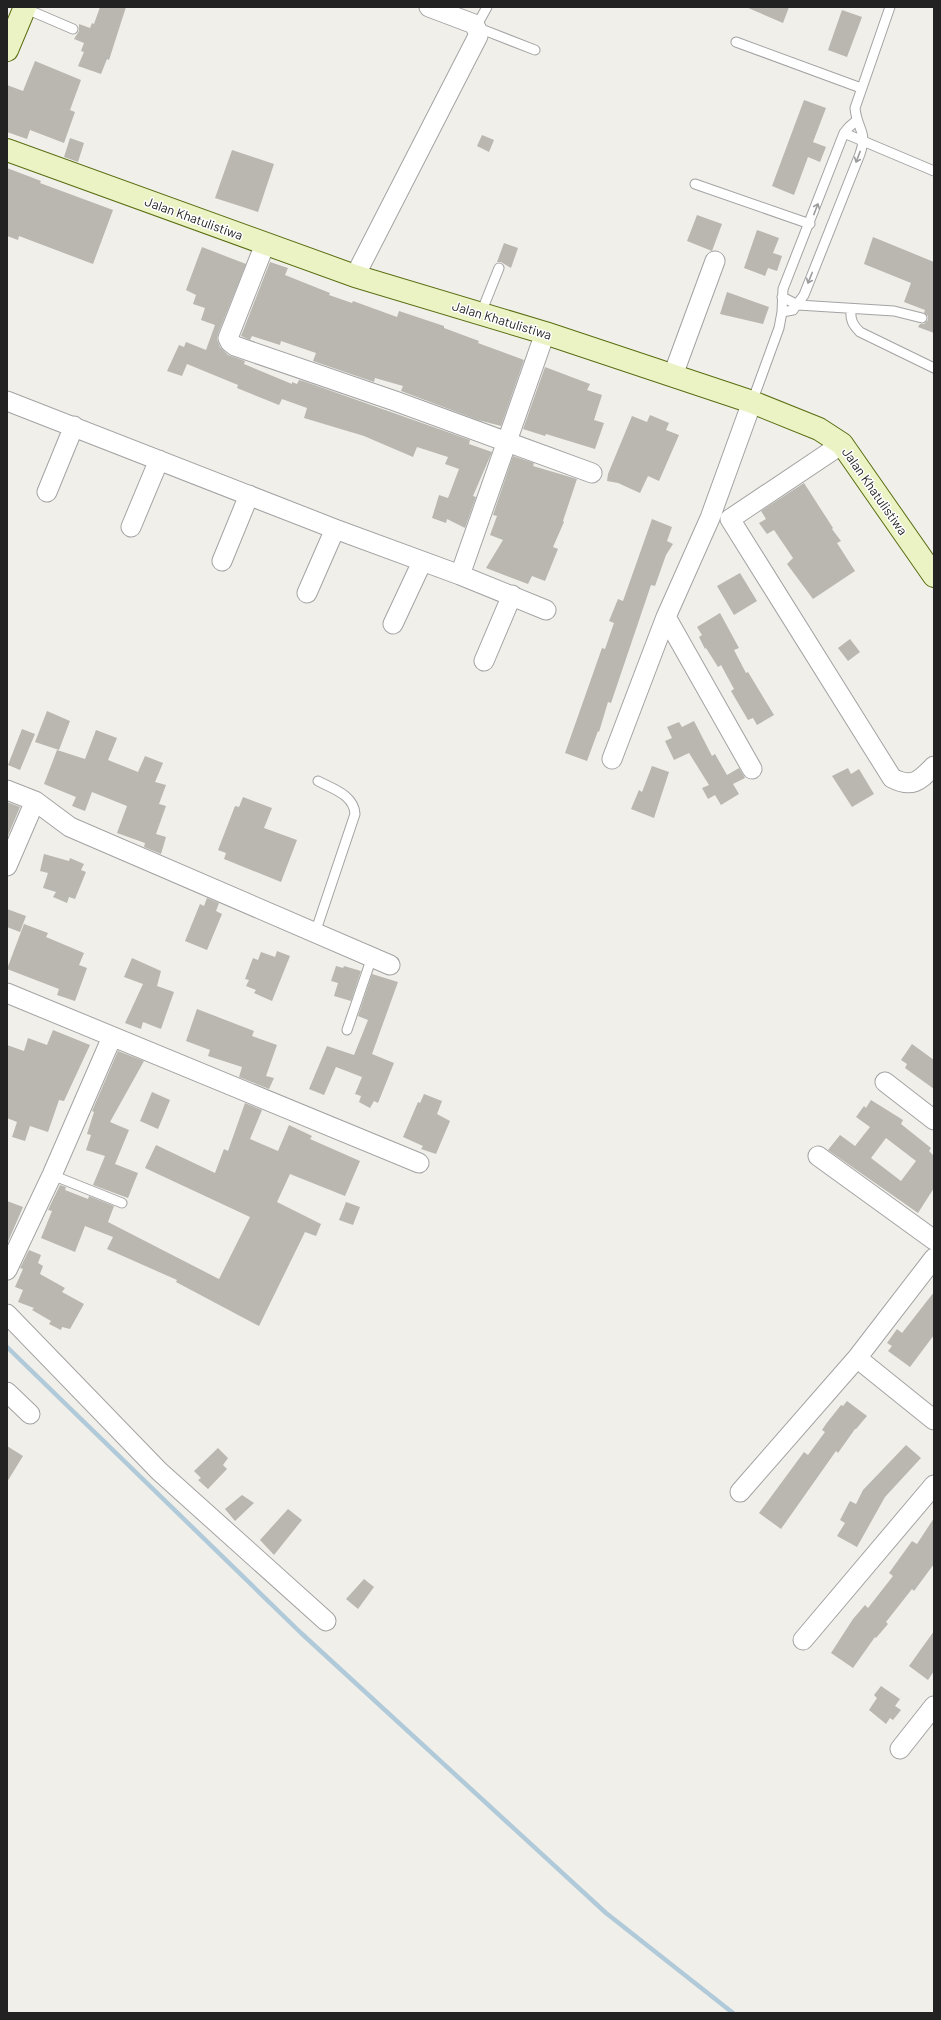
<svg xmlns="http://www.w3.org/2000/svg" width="941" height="2020" font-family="Barlow,sans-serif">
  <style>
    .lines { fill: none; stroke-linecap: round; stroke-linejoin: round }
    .stream { stroke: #b0cad9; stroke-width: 4.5 }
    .building { fill: #bab6b0; fill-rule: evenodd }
    .lane-casing { stroke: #a3a3a3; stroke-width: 11 }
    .street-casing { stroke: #a3a3a3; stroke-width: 21 }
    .secondary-casing { stroke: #596f12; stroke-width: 24 }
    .lane { stroke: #fff; stroke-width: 9 }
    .street { stroke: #fff; stroke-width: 19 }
    .secondary { stroke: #ebf3c5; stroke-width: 22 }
    .oneway { stroke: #9c9c9c }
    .labels { text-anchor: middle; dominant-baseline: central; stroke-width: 3; stroke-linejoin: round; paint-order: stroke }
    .street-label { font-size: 13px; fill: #222; stroke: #fff }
  </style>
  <rect width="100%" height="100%" fill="#f1efea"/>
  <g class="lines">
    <path class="stream" d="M7,1347L301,1633L606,1913L733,2013"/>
  </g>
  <path class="building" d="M100,7H126L109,60L107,59L101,74L78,66L84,52L81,51L84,43L74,39L79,31V24L90,28L92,23L94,24Z
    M746,7H789L783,23Z
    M842,10L862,17L847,57L828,50Z
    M35,61L81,80L70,110L75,112L64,143L30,130L27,139L7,132V85L23,91Z
    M804,100L826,108L813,142L826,147L820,162L808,157L794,195L772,186Z
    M482,135L494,140L489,152L477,146Z
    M70,138L84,143L78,162L64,157Z
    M232,150L274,164L258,212L215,198Z
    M7,168L41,181L40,183L113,210L93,264L19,236L18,240L7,236Z
    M697,215L722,224L712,251L687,241Z
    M757,230L779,238L773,253L782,256L777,271L768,268L765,276L744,268Z
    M873,237L934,262V333L918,327L920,324H924L928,320V316L924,313L925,310L904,302L911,283L864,264Z
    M504,243L518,248L511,268L501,262H497Z
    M202,247L246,264L218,334L217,339L220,347L228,355L245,361L244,364L292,384V382L297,384L299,380L306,382L470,440L469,444L492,452L473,496L476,497L465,528L447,519L446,523L432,518L439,495L448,498L459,469L445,464L448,457L417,447L413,457L364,436L304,418L307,408L282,399L279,405L237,388L238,385L187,364L182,376L167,371L179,345L184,347L186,342L206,350L215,325L201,320L205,308L193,304L196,295L186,290Z
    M270,262L288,268L285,275L330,293L329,295L352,303L353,301L397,317L399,311L444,326V328L479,341L478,343L524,360L501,426L478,420L401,391L403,386L375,378L374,382L313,361L316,353L281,341L280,345L252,336L250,340L241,336Z
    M727,292L769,307L763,324L720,314Z
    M545,367L590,384L587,390L602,395L594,420L604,423L595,449L546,434L545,436L523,429Z
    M650,415L669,423L666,430L679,435L659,481L648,476L640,493L618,483L607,481L608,474L632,416L647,422Z
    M513,456L534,463L533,466L577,479L563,521L564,522L553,547L558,549L545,581L532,576L528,584L486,568L503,540L490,535L497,516L493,515Z
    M804,483L833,528L832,529L841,541L837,543L855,571L813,599L787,564L793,558L774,530L767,534L759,523L766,519L761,511Z
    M652,519L672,527L667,541L673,544L666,555L655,586L651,585L611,703L608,702L599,732L598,731L587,761L565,753L602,648L605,649L614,623L609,621L618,599L623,601Z
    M740,573L757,601L734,615L717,586Z
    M720,613L739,648L734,650L746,673L748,672L774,715L757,725L753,718L748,720L731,691L734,689L721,665L718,667L706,648L705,649L699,637L702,635L697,627Z
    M850,639L860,652L848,661L838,648Z
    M47,711L70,721L59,750L35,742Z
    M694,721L712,756L715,754L727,775L739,768L745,778L733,784L739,794L721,805L715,795L708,799L702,788L709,785L689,753L674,760L665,741L672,738L667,727L679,722L682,727Z
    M22,729L35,734L20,770L8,765Z
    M96,730L117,738L108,760L138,772L145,756L163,763L155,782L166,785L159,804L166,806L156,834L166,837L161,854L144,847L145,843L117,833L127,806L92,792L85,811L72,806L76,797L44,784L57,750L85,759Z
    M652,766L669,772L654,818L631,809L639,790L642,792Z
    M848,768L851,774L859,769L874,794L852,807L832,776Z
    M243,797L272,808L264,828L297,840L281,882L224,859L226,853L218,850L235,806L239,807Z
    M7,802L20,807L7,838Z
    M44,854L69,861L70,858L84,864L81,870L86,872L75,899L69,897L67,903L53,897L56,892L43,888L48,873L40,871Z
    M207,898L219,903L216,911L222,914L207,950L185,941L200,904L204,906Z
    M7,909L26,916L20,932L7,927Z
    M24,924L48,933L46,937L84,953L79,965L87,968L75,1001L57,995L59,989L7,969Z
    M277,951L290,956L272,1001L254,993L256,990L246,986L249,980L245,979L253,958L258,960L261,952L275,957Z
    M132,958L161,971L157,986L174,992L161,1029L143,1022L141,1029L125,1023L143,984L124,977Z
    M336,966L343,968L344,966L361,971L351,1001L334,996L338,983L331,981Z
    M372,974L398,982L372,1054L394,1063L378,1103L374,1101L370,1108L359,1102L361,1096L355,1094L362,1077L336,1067L324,1095L309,1089L327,1046L354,1055L368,1020L358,1016Z
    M197,1009L254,1031L252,1036L277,1045L266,1076L274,1078L269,1089L239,1077L242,1067L208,1056L210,1050L186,1041Z
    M53,1030L90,1045L64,1101L59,1100L48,1132L30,1126L25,1141L12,1137L17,1122L7,1118V1045L24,1051L28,1038L47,1045Z
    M912,1044L934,1060V1089L905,1068L907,1064L901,1060Z
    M118,1051L144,1061L110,1122L129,1130L115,1164L138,1173L128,1198L93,1185L105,1156L86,1150L91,1135L87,1134L94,1112L92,1111Z
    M152,1092L170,1100L158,1129L140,1121Z
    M424,1094L442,1101L437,1114L450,1121L436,1154L421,1149L423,1146L403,1137L418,1102L420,1103Z
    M871,1100L903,1120L901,1124L931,1148L929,1151L934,1156V1188L918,1213L828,1150L840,1135L855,1146L870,1127L856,1117L864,1106L866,1108ZM886,1138L916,1161L901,1181L871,1158Z
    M245,1103L262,1110L250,1139L278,1151L289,1125L312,1136L310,1139L360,1161L345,1196L290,1174L277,1202L321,1224L316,1236L305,1232L259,1326L176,1282L177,1280L107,1249L113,1237L85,1226L75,1252L41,1238L52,1211L48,1210L60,1185L66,1187L65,1190L88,1199L89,1196L114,1206L108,1222L219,1279L250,1217L145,1168L156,1145L215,1173L224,1149L228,1151Z
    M7,1201L23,1207L7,1244Z
    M346,1202L360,1207L353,1225L339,1220Z
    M29,1250L41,1255L38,1263L43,1266L40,1274L65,1288L62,1292L84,1304L70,1329L62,1327L61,1330L49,1324L51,1321L32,1310L34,1308L18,1302L23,1290L15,1287L23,1269L20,1268Z
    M934,1292V1335L910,1367L888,1351L892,1346L887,1343L897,1329L902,1333Z
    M847,1401L867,1416L856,1429H855L838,1453L836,1451L781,1529L759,1513L804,1452L808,1455L825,1432L822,1430L826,1424L841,1405L843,1406Z
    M906,1445L921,1458L885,1497L857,1547L837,1536L845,1523L840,1520L850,1501L856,1504L863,1490Z
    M7,1446L23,1456L7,1482Z
    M218,1448L228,1458L223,1465L227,1469L208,1489L198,1480L201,1478L194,1471Z
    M242,1495L254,1503L235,1521L225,1509Z
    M288,1509L302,1520L274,1555L260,1540Z
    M934,1518V1564L914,1591L912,1589L886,1622L888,1624L876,1638L875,1637L853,1668L831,1653L853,1619L865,1605L868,1608L893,1576L889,1573L912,1541L917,1544Z
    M364,1579L374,1587L358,1609L346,1599Z
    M934,1631V1671L928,1680L909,1666Z
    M881,1686L900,1699L895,1706L901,1710L893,1720L890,1718L886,1724L869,1710L877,1698L874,1695Z"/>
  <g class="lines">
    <defs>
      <path id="lane" d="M487,7L476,27L535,50
        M24,8L73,29
        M736,42L861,88
        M844,133L934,171
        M695,184L810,224
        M782,297L798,305L894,311L922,318
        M851,310C850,320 853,325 860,332L934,368
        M782,312L793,310L804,295L860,154C868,131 857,130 855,108L890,7
        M481,313L499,268
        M752,402L779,328L782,312L783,289L844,133L849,127L856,121
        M315,933L355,814C354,795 333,789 318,781
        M347,1030L372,957
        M52,1175L122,1203"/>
      <path id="street" d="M265,244L228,338L230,342L235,346L395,401L592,473
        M355,276L478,36V32L474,24L429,7
        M673,375L715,261
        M7,401L335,529L460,575L546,610
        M842,444L730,519L892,778C913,789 920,780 934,766
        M47,492L74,426
        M131,527L159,460
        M222,561L249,495
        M460,575L545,333
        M307,593L335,529
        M666,617L752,769
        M393,624L422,562
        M484,661L512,595
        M612,759L666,617L710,518L752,402
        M7,790L35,801L70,827L390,965
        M7,866L35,801
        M7,993L419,1163
        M885,1082L934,1120
        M818,1156L934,1240
        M7,1270L52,1175L112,1037
        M7,1314L159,1471L326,1621
        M857,1358L934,1420
        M7,1392L30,1414
        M740,1492L857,1358L934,1258
        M803,1640L934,1485
        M900,1749L934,1706"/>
      <path id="secondary" d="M7,50L25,7
        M7,150L355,276L545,333L752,402L819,429L842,444L934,576"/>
    </defs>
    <use href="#lane" class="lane-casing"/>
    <use href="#street" class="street-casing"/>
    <use href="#secondary" class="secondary-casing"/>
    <use href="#lane" class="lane"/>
    <use href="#street" class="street"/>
    <use href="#secondary" class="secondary"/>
  </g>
  <defs><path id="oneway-shaft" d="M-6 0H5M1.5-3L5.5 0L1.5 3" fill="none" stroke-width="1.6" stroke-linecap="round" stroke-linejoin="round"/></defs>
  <g class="oneway">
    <use href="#oneway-shaft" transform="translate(858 157) rotate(111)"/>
    <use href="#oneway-shaft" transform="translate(816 209) rotate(-69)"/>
    <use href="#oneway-shaft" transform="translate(810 278) rotate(112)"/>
  </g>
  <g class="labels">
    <g class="street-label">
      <text transform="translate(194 218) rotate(20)">Jalan Khatulistiwa</text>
      <text transform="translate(502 320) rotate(17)">Jalan Khatulistiwa</text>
      <text transform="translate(875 491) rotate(55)">Jalan Khatulistiwa</text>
    </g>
  </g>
  <rect width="941" height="2020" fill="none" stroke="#222222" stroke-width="16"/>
</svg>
